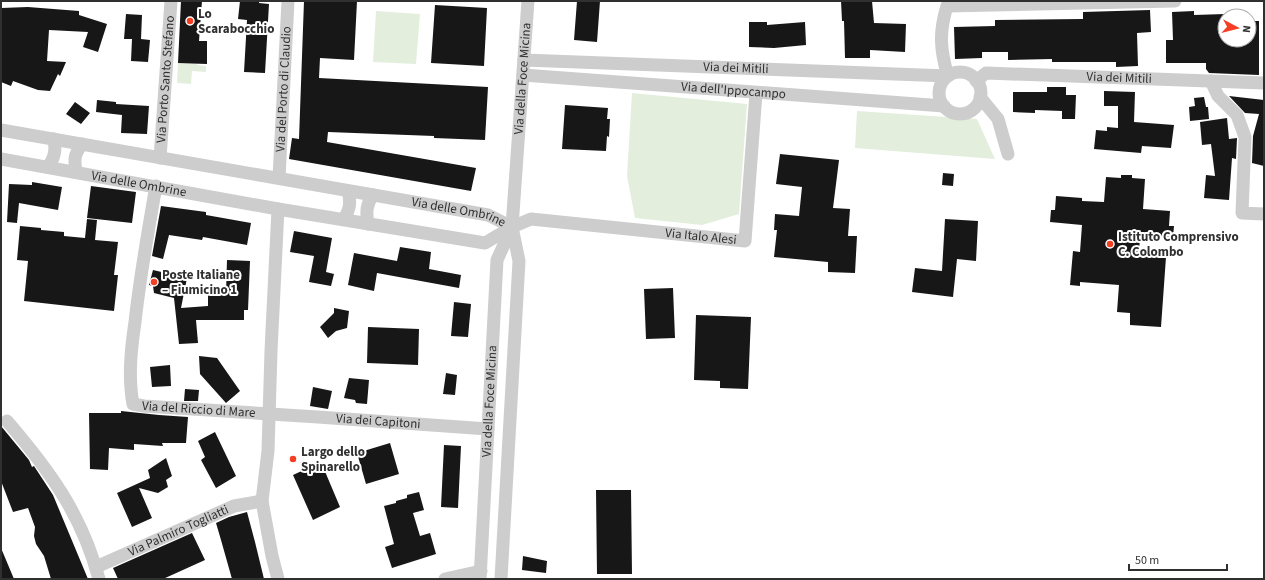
<svg xmlns="http://www.w3.org/2000/svg" width="1265" height="580" font-family="'Source Sans 3',sans-serif">
  <style>
    .green { fill: #e3eedd }
    .building { fill: #171717 }
    .lines { fill: none; stroke-linecap: round; stroke-linejoin: round }
    .minor { stroke: #cdcdcd; stroke-width: 13 }
    .poi-dot { fill: #f63e24; stroke: #fff; stroke-width: 1.5 }
    .labels { text-anchor: middle; dominant-baseline: central; stroke-width: 4; stroke-linejoin: round; paint-order: stroke }
    .poi-label { font-size: 13px; font-weight: bold; fill: #303030; stroke: #fff; text-anchor: start }
    .street-label { font-size: 13px; fill: #303030; stroke: #fff }
  </style>
  <rect width="100%" height="100%" fill="#fff"/>
  <path class="green" d="M376,11L420,14L416,64L373,62Z
    M178,63H197V65L206,66V72L192,71L191,84L177,83Z
    M632,93L747,104L739,214L702,225L635,218L627,176Z
    M857,111L977,119L995,159L855,148Z"/>
  <path class="building" d="M181,1H202L199,41H207V64L178,63Z
    M240,1H259V3L269,4L265,73L244,72L247,20L238,19Z
    M304,1H357L354,60L320,58L319,78L488,87L485,140L434,138V136L328,132L327,142L476,168L471,191L289,159L292,138L299,139Z
    M577,1H600L597,42L574,40Z
    M841,1H872L874,23L906,24L905,52L870,50V58H845L844,21H842Z
    M435,5L487,8L484,66L431,63Z
    M28,7L79,11V15L107,24L98,52L83,47L88,32L49,30L47,61L66,62L60,76L58,74L50,91L38,90L13,81L11,86L1,82V8Z
    M1150,10L1151,32L1137,33L1138,66L1116,67V62H1052V59L1008,60V52H982V58L955,59L954,27L995,26V20L1083,19V12Z
    M1194,11V15L1225,14V40H1249V21H1259V75L1209,73L1206,69V63H1166V40H1173L1172,12Z
    M126,14L142,15L141,39L150,40L148,62L131,61L132,39H124Z
    M749,22H767V25L805,22L806,45L774,48L749,47Z
    M1047,87H1066V95H1076L1075,119H1062V111L1035,110V113L1013,112V92H1047Z
    M1104,91L1135,92L1134,122L1174,125L1171,148L1142,146L1141,153L1094,149L1096,130L1107,131V127L1118,128V106H1104Z
    M1229,96L1264,100V166L1252,163L1253,136L1259,114L1245,113Z
    M1204,97L1206,107H1208L1209,119L1190,121L1189,107L1195,106L1194,98Z
    M97,100L116,102V104L149,106L147,134L121,133L122,115L96,112Z
    M75,102L90,113L81,124L66,114Z
    M565,105L608,108L607,119H610L609,137L607,136L606,151L562,149Z
    M1227,118L1229,139L1237,138L1236,159L1232,158L1229,200L1204,198L1206,175L1215,176L1211,144L1202,145L1200,122Z
    M780,154L839,160L833,208L850,209L848,236H857L855,273L828,272V262L774,257L777,230H774L775,214L799,216L802,187L776,184Z
    M943,173L954,174L953,186L942,185Z
    M1121,175H1132V178L1145,179L1143,209L1170,211L1169,226H1174L1173,237L1140,235L1139,255L1166,257L1161,327L1130,325V313L1117,312L1119,285L1080,282V286L1070,285L1073,251L1080,252L1082,225L1050,222L1051,210H1055L1056,196L1082,198V201L1104,202L1106,177L1121,178Z
    M32,182L62,187L58,210L19,203L17,223L7,222L9,184L32,185Z
    M91,186L136,192L132,223L87,218Z
    M161,206L206,212V215L251,223L247,245L203,237L202,240L169,235L163,259L152,256Z
    M87,219L97,220L95,240L118,242L114,275H118L114,311L24,301L28,261L17,260L20,226L41,228V230L64,232V236L85,238Z
    M945,219L978,221L976,261L957,259L953,297L912,292L915,268L942,271Z
    M294,231L332,238L326,272L334,274L331,286L309,282L314,256L290,252Z
    M400,247L431,252L429,269L461,275L459,288L377,273L374,291L348,285L354,253L397,261Z
    M227,260L250,261L248,310H244V320H196L198,343L179,344L174,298L154,293L153,286L149,285L153,270L187,278L181,308L208,306V293H226Z
    M673,288L675,338L646,339L644,289Z
    M454,302L471,304L468,337L451,336Z
    M334,308L349,311L347,328L336,331L328,338L320,327L334,313Z
    M696,315L751,317L748,389L720,388V381L694,380Z
    M368,327L419,329L418,365L367,363Z
    M199,356L217,358L240,391L226,403L200,374Z
    M170,365L171,386L152,387L150,367Z
    M446,373L457,375L455,395L443,394Z
    M349,378L369,380L367,404L356,403L355,400L344,398Z
    M313,387L332,391L328,409L310,406Z
    M185,389L199,390L198,401H184Z
    M121,411L159,415L188,417L186,443H162L163,446L134,444V450L109,448L108,470L90,469L89,413H121Z
    M1,426L29,460L32,467L34,466L53,495L88,579H51L44,556L36,544L34,536L35,527L28,508L13,512L1,481Z
    M215,432L236,476L216,488L201,460L205,457L198,441Z
    M390,443L399,474L366,484L357,453Z
    M444,445L461,446L458,508L441,507Z
    M166,458L172,476L166,480L168,487L158,493L139,488L152,518L132,527L117,493L150,478L148,470Z
    M321,462L340,507L313,520L293,475Z
    M596,490H631L632,574H597Z
    M419,492L424,510L413,513L420,536L430,533L436,554L392,568L385,547L394,544L384,506L396,503V501L407,498V495Z
    M247,512L255,542L264,579H232L221,540L216,523L229,517Z
    M192,533L205,560L163,579H118L113,568Z
    M1,548L14,579H1Z
    M523,556L547,561L546,573L522,570Z"/>
  <g class="lines">
    <g class="minor">
      <path id="s1" d="M524,60L948,76C940,50 939,32 947,6L1175,1"/>
      <circle cx="960" cy="93" r="21"/>
      <path id="s2" d="M523,75L944,106"/>
      <path id="s3" d="M976,81L986,73L1264,83"/>
      <path d="M1211,81L1218,96L1237,115L1245,137L1242,213L1264,214"/>
      <path d="M980,97L998,119L1008,154"/>
      <path id="s4" d="M1,130L488,215L512,227"/>
      <path id="s5" d="M160,158L171,1"/>
      <path id="s6" d="M1,159L278,209L485,243L512,227L531,219L745,241L756,93"/>
      <path d="M48,167C55,157 56,150 54,139"/>
      <path d="M76,172C74,159 74,155 82,144"/>
      <path id="s7" d="M279,178L288,1"/>
      <path id="s8" d="M156,186C148,231 140,276 135,322C131,349 128,377 133,404L144,406L318,417L488,429"/>
      <path d="M344,219C350,209 351,203 348,191"/>
      <path d="M368,224C366,212 366,205 373,195"/>
      <path d="M7,421C50,471 82,515 99,579"/>
      <path id="s9" d="M96,567L234,506L262,501"/>
      <path d="M278,579L272,556L262,501L268,451L271,351L278,209"/>
      <path d="M445,579L481,571"/>
      <path id="s10" d="M480,579L497,260L512,227"/>
      <path id="s11" d="M501,579L519,261L512,227L528,1"/>
    </g>
  </g>
  <g class="poi-dot">
    <circle cx="190" cy="21" r="4"/>
    <circle cx="1110" cy="244" r="4"/>
    <circle cx="154" cy="282" r="4"/>
    <circle cx="293" cy="459" r="4"/>
  </g>
  <g class="labels">
    <g class="poi-label">
      <text x="198" y="14">Lo<tspan x="198" dy="15">Scarabocchio</tspan></text>
      <text x="1118" y="237">Istituto Comprensivo<tspan x="1118" dy="15">C. Colombo</tspan></text>
      <text x="162" y="275">Poste Italiane<tspan x="162" dy="15">– Fiumicino 1</tspan></text>
      <text x="301" y="452">Largo dello<tspan x="301" dy="15">Spinarello</tspan></text>
    </g>
    <g class="street-label">
      <text stroke="none"><textPath href="#s1" startOffset="212">Via dei Mitili</textPath></text>
      <text stroke="none"><textPath href="#s11" startOffset="502">Via della Foce Micina</textPath></text>
      <text stroke="none"><textPath href="#s3" startOffset="146">Via dei Mitili</textPath></text>
      <text stroke="none"><textPath href="#s5" startOffset="79">Via Porto Santo Stefano</textPath></text>
      <text stroke="none"><textPath href="#s7" startOffset="89">Via del Porto di Claudio</textPath></text>
      <text stroke="none"><textPath href="#s2" startOffset="211">Via dell'Ippocampo</textPath></text>
      <text stroke="none"><textPath href="#s6" startOffset="140">Via delle Ombrine</textPath></text>
      <text stroke="none"><textPath href="#s4" startOffset="465">Via delle Ombrine</textPath></text>
      <text stroke="none"><textPath href="#s6" startOffset="714">Via Italo Alesi</textPath></text>
      <text stroke="none"><textPath href="#s10" startOffset="178">Via della Foce Micina</textPath></text>
      <text stroke="none"><textPath href="#s8" startOffset="286">Via del Riccio di Mare</textPath></text>
      <text stroke="none"><textPath href="#s8" startOffset="466">Via dei Capitoni</textPath></text>
      <text stroke="none"><textPath href="#s9" startOffset="90">Via Palmiro Togliatti</textPath></text>
    </g>
  </g>
  <rect width="1265" height="580" fill="none" stroke="#303030" stroke-width="4"/>
  <g transform="translate(1237 28) rotate(97)"><circle r="19" fill="#ffffff" stroke="#acacac"/>
  <path d="M0-3L7 15L0 10L-7 15Z" fill="#f63e24"/>
  <text y="-6" font-size="11" font-weight="bold" text-anchor="middle" fill="#303030">N</text>
  </g>
  <path d="M1129 564v6h98v-6" fill="none" stroke="#303030" stroke-width="2"/>
  <text x="1135" y="564" font-size="12" fill="#303030" stroke="#ffffff" stroke-width="3" paint-order="stroke">50 m</text>
</svg>
